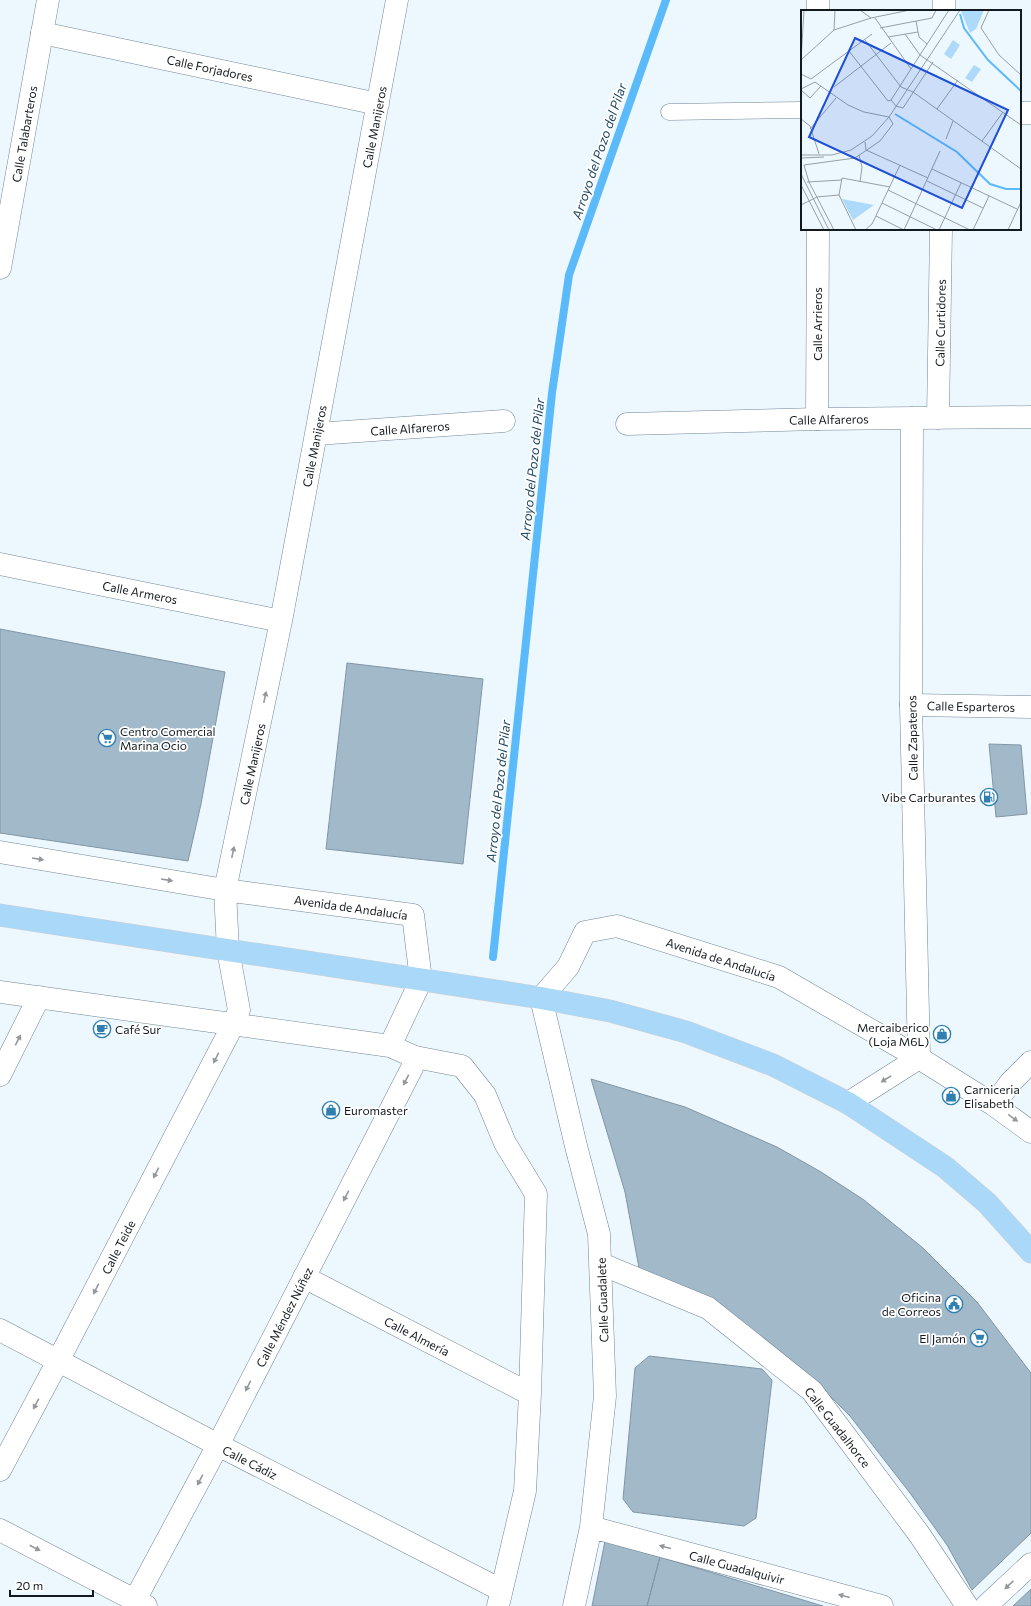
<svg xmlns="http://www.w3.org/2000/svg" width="1031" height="1606" font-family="Commissioner,sans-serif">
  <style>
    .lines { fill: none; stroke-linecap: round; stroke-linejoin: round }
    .stream { stroke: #5bbbfa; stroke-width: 8 }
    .building { fill: #a2b9ca; stroke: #8096a6 }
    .service-casing { stroke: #728797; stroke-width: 17 }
    .pedestrian-casing { stroke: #728797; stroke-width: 23 }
    .minor-casing { stroke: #728797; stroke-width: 23 }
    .tertiary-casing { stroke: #728797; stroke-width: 23 }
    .trunk-casing { stroke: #d0d1d2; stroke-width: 23 }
    .service { stroke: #fff; stroke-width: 16 }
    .pedestrian { stroke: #fff; stroke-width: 22 }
    .minor { stroke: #fff; stroke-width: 22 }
    .tertiary { stroke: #fff; stroke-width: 22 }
    .trunk { stroke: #aad8f8; stroke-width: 22 }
    .oneway { fill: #94989b }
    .labels { text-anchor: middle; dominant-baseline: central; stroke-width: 3.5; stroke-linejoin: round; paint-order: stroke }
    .street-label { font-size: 12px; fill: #121a20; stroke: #fff }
    .poi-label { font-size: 12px; fill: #121a20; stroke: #fff; text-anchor: start }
    .water-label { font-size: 13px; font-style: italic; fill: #1f4761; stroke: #fff }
    .inset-river { fill: none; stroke: #5bbbfa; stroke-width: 2 }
    .inset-road { fill: none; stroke: #959fa5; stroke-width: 1 }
    .view { fill: #1d4ed8; fill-opacity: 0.15; stroke: #1d4ed8; stroke-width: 2 }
    .inset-edge { fill: none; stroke: #121a20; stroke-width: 2 }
  </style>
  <rect width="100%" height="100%" fill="#edf7fe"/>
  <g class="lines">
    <path class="stream" d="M493,957L552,393L569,275L666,0"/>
  </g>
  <path class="building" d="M0,629L225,672L201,804L188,861L0,833Z
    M347,663L483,679L463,864L326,849Z
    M989,744L1021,745L1027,814L996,817Z
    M591,1079L685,1107L777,1147L821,1172L864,1200L923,1248L977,1302L1031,1373V1533L972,1590L947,1545L910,1493L850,1416L808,1374L764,1338L687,1291L639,1268L625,1192Z
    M649,1356L762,1369L772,1380L756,1518L744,1526L633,1512L623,1499L635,1368Z
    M605,1541L660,1557L647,1606H592Z
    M660,1557L823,1606H647Z
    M1031,1589V1606H1013Z"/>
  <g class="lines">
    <defs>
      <path id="service" d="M669,112L802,110"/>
      <path id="pedestrian" d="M415,1057L462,1066L485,1095L505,1143L536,1194L530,1394L525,1491L498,1606
        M601,1264L708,1308L812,1391L919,1534L967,1606
        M304,1277L530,1394"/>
      <path id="minor" d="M944,11V0
        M42,33L378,104
        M1020,113H1031
        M938,418L941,229
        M627,424L817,419
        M316,434L504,421
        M0,564L281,621
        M911,705L1031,707
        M0,852L225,890L413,915L421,980L390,1046L0,992
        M0,1075L39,997
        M994,1105L1010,1083L1031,1062
        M0,1330L218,1445L501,1590
        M0,1470L58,1361L234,1023L239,1010L228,950L225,890L281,621L397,0
        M591,1527L882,1606
        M0,1530L146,1606
        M135,1600L218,1445L412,1068L415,1057L390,1046
        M574,1606L591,1527L605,1396L599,1234L576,1146L541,998L568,967L585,932L617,926L779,977L919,1058L994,1105L1031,1132
        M986,1606L1031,1564"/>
      <path id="tertiary" d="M818,11V0
        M818,229L817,419L1031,417
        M0,268L48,0
        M848,1103L919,1058L911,705L912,418"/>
      <path id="trunk" d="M0,915L541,998L610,1011L686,1032L773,1065L848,1103L945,1167L987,1203L1031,1252"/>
    </defs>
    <use href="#service" class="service-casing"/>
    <use href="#pedestrian" class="pedestrian-casing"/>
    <use href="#minor" class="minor-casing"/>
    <use href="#tertiary" class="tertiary-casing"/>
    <use href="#trunk" class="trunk-casing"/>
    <use href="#service" class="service"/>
    <use href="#pedestrian" class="pedestrian"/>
    <use href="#minor" class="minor"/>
    <use href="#tertiary" class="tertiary"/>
    <use href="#trunk" class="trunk"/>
  </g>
  <defs><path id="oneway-solid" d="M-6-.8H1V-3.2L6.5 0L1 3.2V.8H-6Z"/></defs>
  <g class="oneway">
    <use href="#oneway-solid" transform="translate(265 697) rotate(-78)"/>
    <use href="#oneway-solid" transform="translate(233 852) rotate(-78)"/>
    <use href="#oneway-solid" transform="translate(38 859) rotate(9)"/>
    <use href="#oneway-solid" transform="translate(167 880) rotate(9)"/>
    <use href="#oneway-solid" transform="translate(18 1040) rotate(-63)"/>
    <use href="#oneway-solid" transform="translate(216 1058) rotate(117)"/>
    <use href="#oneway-solid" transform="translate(886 1079) rotate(148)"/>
    <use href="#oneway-solid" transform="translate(406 1080) rotate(117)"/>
    <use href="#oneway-solid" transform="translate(1013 1118) rotate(36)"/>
    <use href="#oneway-solid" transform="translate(156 1173) rotate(117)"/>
    <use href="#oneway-solid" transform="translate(346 1196) rotate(117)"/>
    <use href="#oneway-solid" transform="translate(96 1289) rotate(117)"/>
    <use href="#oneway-solid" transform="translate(248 1386) rotate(117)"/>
    <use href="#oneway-solid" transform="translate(36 1404) rotate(118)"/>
    <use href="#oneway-solid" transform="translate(200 1480) rotate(118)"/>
    <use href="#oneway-solid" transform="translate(665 1547) rotate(-165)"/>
    <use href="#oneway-solid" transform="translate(35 1548) rotate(27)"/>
    <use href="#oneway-solid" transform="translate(1009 1585) rotate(137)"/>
    <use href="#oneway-solid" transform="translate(844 1596) rotate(-165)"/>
  </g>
  <defs>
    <symbol id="supermarket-ring" viewBox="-11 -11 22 22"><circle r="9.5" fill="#fff" stroke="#307fb1" stroke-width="1.5"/><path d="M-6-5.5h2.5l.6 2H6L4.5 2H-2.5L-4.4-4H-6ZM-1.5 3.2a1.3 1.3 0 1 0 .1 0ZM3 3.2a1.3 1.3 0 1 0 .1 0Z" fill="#307fb1"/></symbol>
    <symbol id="fuel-ring" viewBox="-11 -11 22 22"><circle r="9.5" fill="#fff" stroke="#307fb1" stroke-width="1.5"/><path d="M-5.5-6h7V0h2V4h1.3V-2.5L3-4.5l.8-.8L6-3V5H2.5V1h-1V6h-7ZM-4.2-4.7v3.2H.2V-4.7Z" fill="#307fb1"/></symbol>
    <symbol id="cafe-ring" viewBox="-11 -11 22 22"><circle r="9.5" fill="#fff" stroke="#307fb1" stroke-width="1.5"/><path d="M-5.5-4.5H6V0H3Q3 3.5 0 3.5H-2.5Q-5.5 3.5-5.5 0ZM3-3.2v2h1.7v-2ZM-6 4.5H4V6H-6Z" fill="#307fb1"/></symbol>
    <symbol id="shop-ring" viewBox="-11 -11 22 22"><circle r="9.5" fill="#fff" stroke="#307fb1" stroke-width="1.5"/><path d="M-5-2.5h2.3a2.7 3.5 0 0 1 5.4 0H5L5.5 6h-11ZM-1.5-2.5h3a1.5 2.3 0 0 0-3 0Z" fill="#307fb1"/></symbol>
    <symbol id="civic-ring" viewBox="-11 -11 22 22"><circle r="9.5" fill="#fff" stroke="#307fb1" stroke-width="1.5"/><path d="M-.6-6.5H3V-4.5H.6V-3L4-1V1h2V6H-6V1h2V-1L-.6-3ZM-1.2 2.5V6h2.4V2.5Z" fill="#307fb1"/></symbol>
  </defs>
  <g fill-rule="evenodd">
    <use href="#supermarket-ring" x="97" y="728" width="20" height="20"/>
    <use href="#fuel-ring" x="979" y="787" width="20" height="20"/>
    <use href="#cafe-ring" x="92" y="1019" width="20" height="20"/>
    <use href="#shop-ring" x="932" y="1024" width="20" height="20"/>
    <use href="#shop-ring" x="941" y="1086" width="20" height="20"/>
    <use href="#shop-ring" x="321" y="1100" width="20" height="20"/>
    <use href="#civic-ring" x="944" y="1294" width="20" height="20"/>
    <use href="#supermarket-ring" x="969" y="1328" width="20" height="20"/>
  </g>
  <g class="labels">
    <g class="street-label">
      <text transform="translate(210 68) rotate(12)">Calle Forjadores</text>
      <text transform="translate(374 127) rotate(-79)">Calle Manijeros</text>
      <text transform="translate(24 134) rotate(-80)">Calle Talabarteros</text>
      <text transform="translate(940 323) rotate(-89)">Calle Curtidores</text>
      <text transform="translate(817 324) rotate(-90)">Calle Arrieros</text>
      <text transform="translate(829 419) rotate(-1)">Calle Alfareros</text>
      <text transform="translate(410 428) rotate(-4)">Calle Alfareros</text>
      <text transform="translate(314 446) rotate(-79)">Calle Manijeros</text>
      <text transform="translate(140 592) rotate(11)">Calle Armeros</text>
      <text transform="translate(971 706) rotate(1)">Calle Esparteros</text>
      <text transform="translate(912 738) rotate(-91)">Calle Zapateros</text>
      <text transform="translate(252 764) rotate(-78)">Calle Manijeros</text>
      <text transform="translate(351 907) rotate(8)">Avenida de Andalucía</text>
      <text transform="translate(721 959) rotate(18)">Avenida de Andalucía</text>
      <text transform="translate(118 1247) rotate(-63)">Calle Teide</text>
      <text transform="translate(602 1300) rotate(-92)">Calle Guadalete</text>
      <text transform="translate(284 1317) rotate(-63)">Calle Méndez Núñez</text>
      <text transform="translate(417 1336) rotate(27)">Calle Almería</text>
      <text transform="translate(838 1427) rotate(52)">Calle Guadalhorce</text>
      <text transform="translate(250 1462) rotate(27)">Calle Cádiz</text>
      <text transform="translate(737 1567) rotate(15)">Calle Guadalquivir</text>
    </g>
    <g class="poi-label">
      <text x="120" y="731">Centro Comercial<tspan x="120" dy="14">Marina Ocio</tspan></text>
      <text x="976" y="797" text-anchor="end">Vibe Carburantes</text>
      <text x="929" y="1027" text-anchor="end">Mercaiberico<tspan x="929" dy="14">(Loja M6L)</tspan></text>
      <text x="115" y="1029">Café Sur</text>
      <text x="964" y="1089">Carniceria<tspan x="964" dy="14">Elisabeth</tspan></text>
      <text x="344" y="1110">Euromaster</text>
      <text x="941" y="1297" text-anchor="end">Oficina<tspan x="941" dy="14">de Correos</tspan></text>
      <text x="966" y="1338" text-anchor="end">El Jamón</text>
    </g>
    <g class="water-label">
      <text transform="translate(599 151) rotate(-71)">Arroyo del Pozo del Pilar</text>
      <text transform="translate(532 469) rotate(-84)">Arroyo del Pozo del Pilar</text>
      <text transform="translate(498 791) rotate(-84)">Arroyo del Pozo del Pilar</text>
    </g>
  </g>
  <g transform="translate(801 10)">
    <rect width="220" height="220" fill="#edf7fe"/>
    <path d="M183,0L175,19L169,23L160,1ZM152,30L159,35L150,49L143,44ZM173,55L180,59L171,72L164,68ZM41,189L73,195L52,210Z" fill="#addafb"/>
    <path class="inset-river" d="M159,4L163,18L187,50L220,81M94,104L156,142L189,174L205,179H220"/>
    <path class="inset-road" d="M59,0L70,8M188,0L180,18L198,45L220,65M74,8L110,59M115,11L118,27L126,34M79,18L131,8L135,0M33,20L34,0M104,24L119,45L220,115M87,27L117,22M64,30L100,77L112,82L220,159M48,41L87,91L90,90M0,50L33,20L70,8L109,0M0,50L3,0M132,52L102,98L95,96L90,90L148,0M0,64L10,69L71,24M33,77L90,33M0,79L14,72L47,95L63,102L88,107L92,114L79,131L54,148L3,155L8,172L33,220M0,80L9,88L20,76M136,99L157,70M0,109L9,116L18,144M9,119L35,88M145,129L152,111M181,131L202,102M64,132L65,140L127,168M0,145H31L50,140L71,126L88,107L159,0M58,145L61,157L59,172M0,148L23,147M131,159L216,199M0,164L28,220M126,171L182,198M6,172L41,170M0,175L23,220M87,180L169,220M38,185L41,168L89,177M38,185L55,220M81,193L136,220M0,195L16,187L38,185M75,206L103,220M64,220L71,214L99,155M103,220L139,141M138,220L160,173M172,220L188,186M207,220L220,192"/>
    <path class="view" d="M54,28L207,100L161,198L8,127Z"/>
    <rect width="220" height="220" class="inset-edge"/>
  </g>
  <path d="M10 1590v6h83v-6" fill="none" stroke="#121a20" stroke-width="2"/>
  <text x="16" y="1590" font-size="12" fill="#121a20" stroke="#ffffff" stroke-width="3" paint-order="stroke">20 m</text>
</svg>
